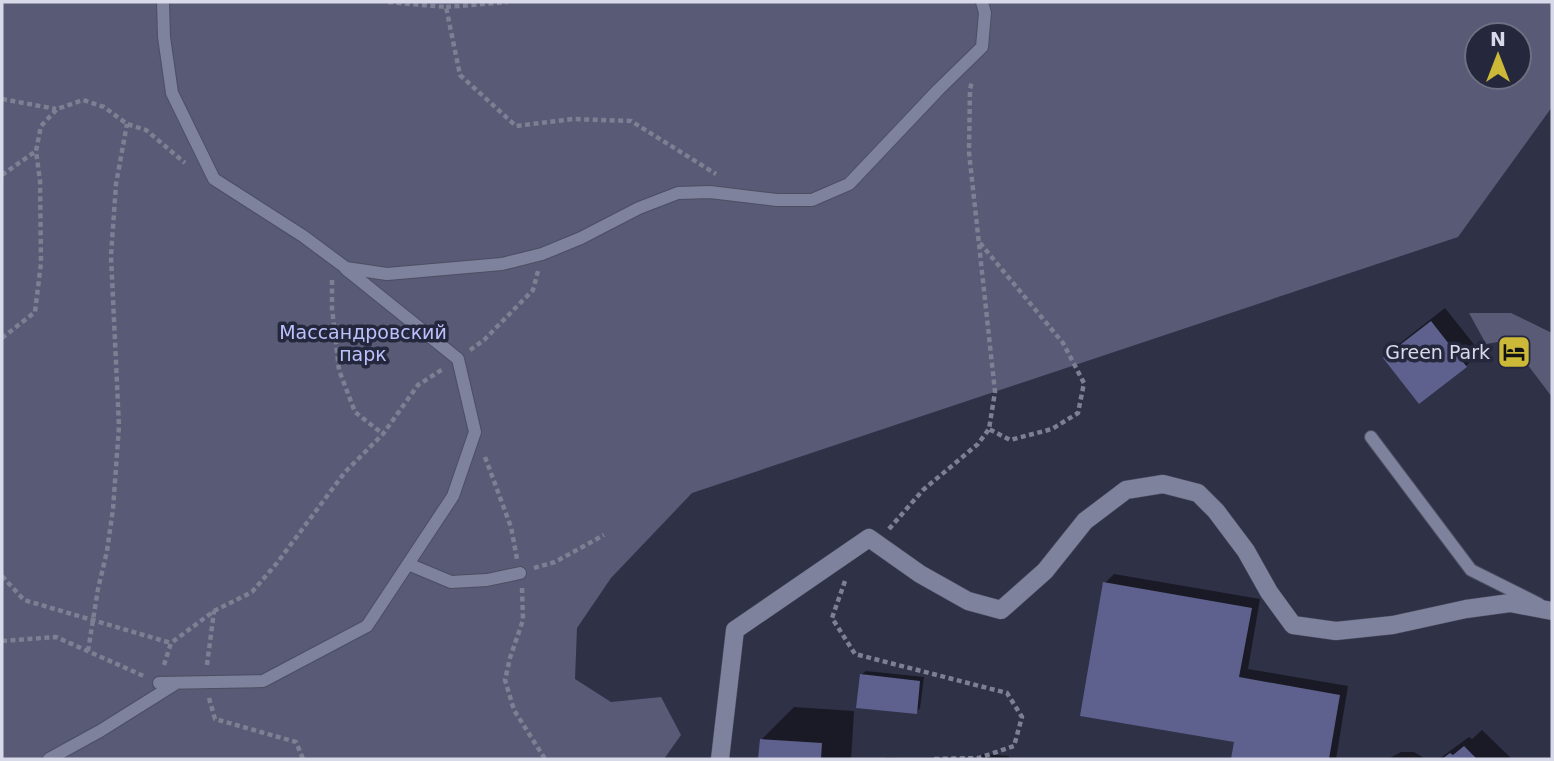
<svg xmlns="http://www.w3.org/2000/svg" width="1554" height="761" font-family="'DejaVu Sans',sans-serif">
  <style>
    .green { fill: #585a76; fill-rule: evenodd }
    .shadow { fill: #0007 }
    .building { fill: #5e618d }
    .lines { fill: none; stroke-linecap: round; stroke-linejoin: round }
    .lane-casing { stroke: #4d4e62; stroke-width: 14 }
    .street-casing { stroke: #4d4e62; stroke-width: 19 }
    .path { stroke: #7d7f92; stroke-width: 4.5; stroke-dasharray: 5 3.5; stroke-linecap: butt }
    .lane { stroke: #7f829d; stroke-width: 12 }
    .street { stroke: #7f829d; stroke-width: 18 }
    .labels { text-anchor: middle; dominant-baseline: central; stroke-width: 7; stroke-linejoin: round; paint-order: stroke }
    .park-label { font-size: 19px; fill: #bbc1fa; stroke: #25273d }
    .poi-label { font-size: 19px; fill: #d8dae9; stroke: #25273d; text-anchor: end }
  </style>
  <rect width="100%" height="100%" fill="#2f3147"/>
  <path class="green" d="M2,2H1552V107L1458,237L692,493L611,578L577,628L575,679L611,702L661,697L681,735L664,759H2ZM1477,35H1519V77H1477Z
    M1469,313H1511L1552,333V397L1509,340L1486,344Z"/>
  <path class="shadow" d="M1445,308L1480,352L1466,366L1385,358L1399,344Z
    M1114,574L1260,599L1248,669L1348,686L1336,759H1232L1236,741L1105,583Z
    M866,671L924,677L920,708L916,712L861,675Z
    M794,707L854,711L851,759H760L762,739Z
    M1482,730L1512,759H1439L1469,737L1472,739Z
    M1401,752H1414L1426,759H1388Z
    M983,754L1009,756V759H978Z
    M887,757L914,759H885Z"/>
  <path class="building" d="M1431,321L1467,367L1419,404L1383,358Z
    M1103,582L1252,608L1239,677L1340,695L1329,759H1231L1234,742L1080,716Z
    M860,674L920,681L917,714L856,708Z
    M760,739L822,743L821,759H758Z
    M1464,746L1477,759H1442L1450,753L1453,755Z"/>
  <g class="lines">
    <defs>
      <path id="lane" d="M163,2L164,37L172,93L214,179L303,236L346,268L387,274L502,264L542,254L581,238L639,208L678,193L710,192L777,200H812L849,184L938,90L982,47L985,13L982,2
        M1371,437L1471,570L1539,604
        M408,564L451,582L487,580L520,573
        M159,683L263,681L367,626L453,496L475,432L458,359L346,269
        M49,759L100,731L175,684"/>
      <path id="street" d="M720,759L735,630L869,538L920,574L968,601L1001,610L1045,571L1085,521L1126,490L1163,484L1198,493L1216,511L1246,551L1269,592L1293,625L1336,631L1393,625L1466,609L1510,603L1552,611"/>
    </defs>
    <use href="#lane" class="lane-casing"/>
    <use href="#street" class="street-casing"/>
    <path class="path" d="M388,2L446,7L460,75L516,126L573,119L631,121L716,174
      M446,7L508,2
      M2,99L56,109
      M2,175L36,151
      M980,243L1063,343L1084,383L1078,413L1052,429L1010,440L989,429
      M332,280V308L339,370L355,412L383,434
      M2,338L35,312L41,263L40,181L36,151L41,126L57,109L83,100L104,107L127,124L146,130L185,163
      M470,350L484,340L533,290L538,271
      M485,457L511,527L517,559
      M889,529L923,490L978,444L989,429L995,392L969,152L970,89L972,82
      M534,568L555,562L604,535
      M2,576L24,600L171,643
      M845,581L832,618L855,654L1007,693L1022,717L1014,746L979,758L934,759
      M522,588L523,620L510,658L505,680L514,710L545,759
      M2,641L56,637L146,677
      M88,651L98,589L107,551L113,509L119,426L111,256L116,184L127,124
      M164,665L171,643L214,611L252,592L277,563L345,472L383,434L418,385L443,369
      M207,665L214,611
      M209,698L215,719L296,742L303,759"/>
    <use href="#lane" class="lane"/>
    <use href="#street" class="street"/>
  </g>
  <defs>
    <symbol id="hotel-square" viewBox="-11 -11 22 22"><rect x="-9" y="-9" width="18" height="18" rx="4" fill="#ccb938" stroke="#25273d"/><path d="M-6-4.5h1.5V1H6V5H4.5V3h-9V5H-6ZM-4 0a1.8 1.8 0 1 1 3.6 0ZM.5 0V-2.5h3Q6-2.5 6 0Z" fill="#111"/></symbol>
  </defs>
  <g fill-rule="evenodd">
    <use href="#hotel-square" x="1495" y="333" width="38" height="38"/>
  </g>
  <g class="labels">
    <g class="park-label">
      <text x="363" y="332">Массандровский<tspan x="363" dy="22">парк</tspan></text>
    </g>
    <g class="poi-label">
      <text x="1490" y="352">Green Park</text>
    </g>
  </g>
  <rect width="1554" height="761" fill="none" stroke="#d8dae9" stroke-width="7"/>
  <g transform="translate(1498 56)"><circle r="33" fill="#25273d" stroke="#6d6f82" stroke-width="2"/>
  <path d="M0-5L12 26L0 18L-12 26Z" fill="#ccb938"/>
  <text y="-10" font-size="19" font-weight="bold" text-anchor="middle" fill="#d8dae9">N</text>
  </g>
</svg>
